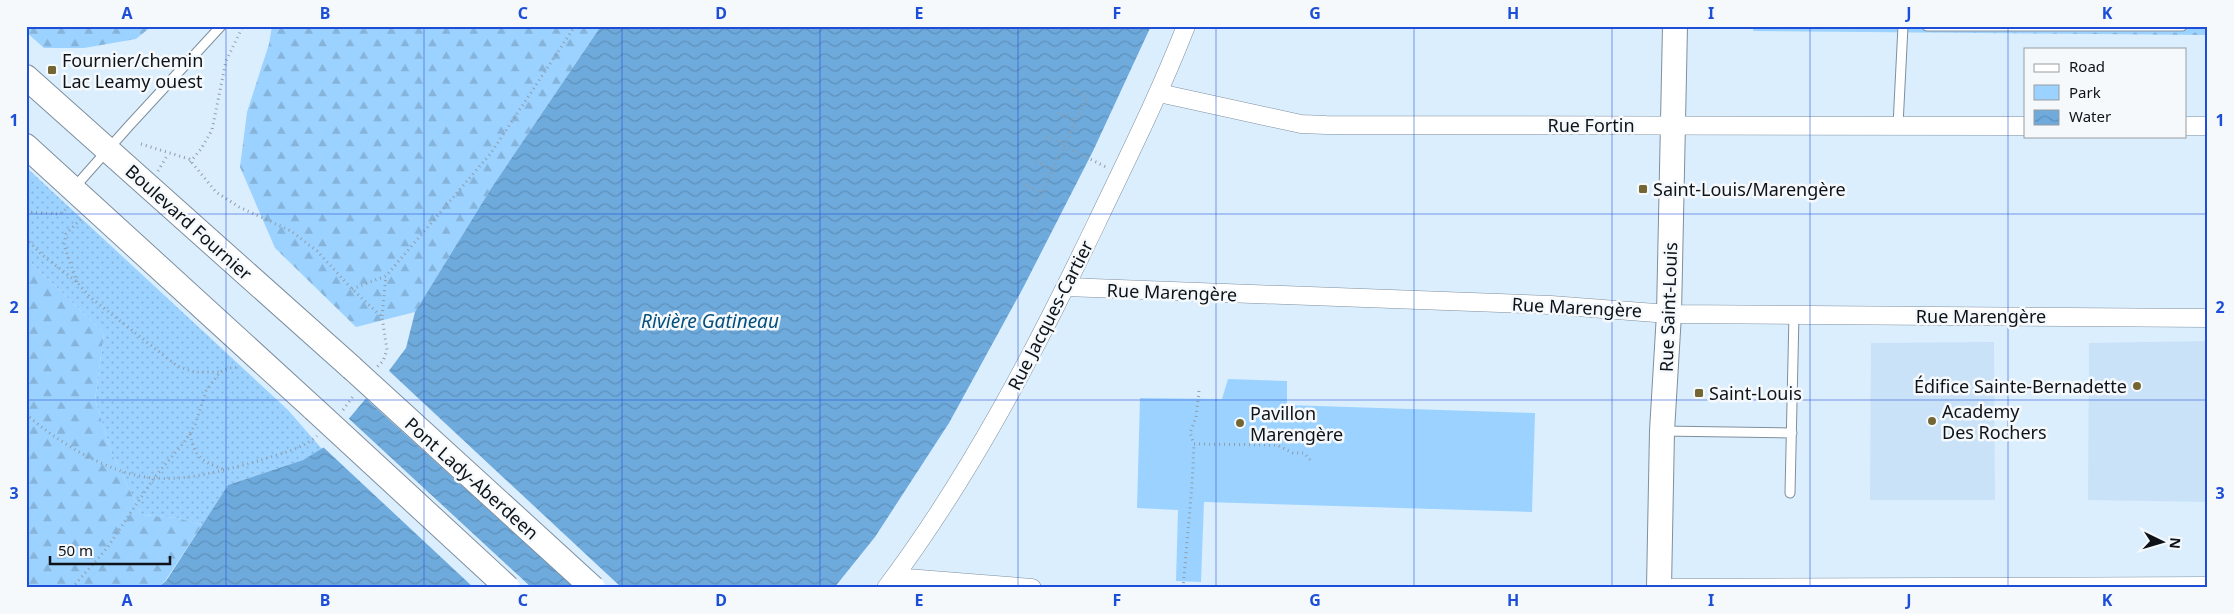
<svg xmlns="http://www.w3.org/2000/svg" width="2234" height="614" font-family="'Noto Sans',sans-serif">
  <style>
    .built { fill: #c9e2f8 }
    .grass { fill: url(#grass-dots) }
    .forest { fill: url(#forest-firs) }
    .cemetery { fill: url(#cemetery-stones) }
    .green { fill: #9cd2ff }
    .water { fill: url(#water-waves) }
    .pier { fill: #dbeefe }
    .lines { fill: none; stroke-linecap: round; stroke-linejoin: round }
    .service-casing { stroke: #7e8f9e; stroke-width: 11 }
    .minor-casing { stroke: #7e8f9e; stroke-width: 19 }
    .secondary-casing { stroke: #7e8f9e; stroke-width: 26 }
    .path { stroke: #8f9da9; stroke-width: 3; stroke-dasharray: 1 4; stroke-linecap: butt }
    .service { stroke: #fff; stroke-width: 9 }
    .minor { stroke: #fff; stroke-width: 18 }
    .secondary { stroke: #fff; stroke-width: 24 }
    .secondary-bridge-casing { stroke: #7e8f9e; stroke-width: 26; stroke-linecap: butt }
    .secondary-bridge { stroke: #fff; stroke-width: 24 }
    .grid { fill: none; stroke: #1d4ed8; stroke-width: 1; stroke-opacity: 0.55 }
    .poi-dot { fill: #746633; stroke: #f5f9fc; stroke-width: 2 }
    .labels { text-anchor: middle; dominant-baseline: central; stroke-width: 5; stroke-linejoin: round; paint-order: stroke }
    .poi-label { font-size: 18px; fill: #0d1319; stroke: #f5f9fc; text-anchor: start }
    .street-label { font-size: 18px; fill: #0d1319; stroke: #f5f9fc }
    .water-label { font-size: 19px; font-style: italic; fill: #044f7e; stroke: #f5f9fc }
    .neatline { fill: none; stroke: #1d4ed8; stroke-width: 2 }
    .grid-label { font-size: 16px; text-anchor: middle; font-weight: bold; fill: #1d4ed8 }
  </style>
  <defs>
    <pattern id="grass-dots" width="8" height="8" patternUnits="userSpaceOnUse" patternTransform="scale(1.25)"><rect width="8" height="8" fill="#9cd2ff"/><path d="M2 2h.1M6 6h.1" fill="none" stroke="#85b3da" stroke-width="1.8" stroke-linecap="round"/></pattern>
    <pattern id="forest-firs" width="22" height="20" patternUnits="userSpaceOnUse" patternTransform="scale(1.25)"><rect width="22" height="20" fill="#9cd2ff"/><path d="M5 1l3.5 6h-7zM16 11l3.5 6h-7z" fill="#85b3da"/></pattern>
    <pattern id="cemetery-stones" width="16" height="16" patternUnits="userSpaceOnUse" patternTransform="scale(1.25)"><rect width="16" height="16" fill="#9cd2ff"/><path d="M2 7V4a2 2 0 0 1 4 0v3zM10 15v-3a2 2 0 0 1 4 0v3z" fill="#85b3da"/></pattern>
    <pattern id="water-waves" width="16" height="10" patternUnits="userSpaceOnUse" patternTransform="scale(1.25)"><rect width="16" height="10" fill="#6eaadc"/><path d="M0 5q4-4 8 0t8 0" fill="none" stroke="#5e91bc"/></pattern>
  </defs>
  <rect width="100%" height="100%" fill="#dbeefe"/>
  <path class="built" d="M2208,341V502L2088,500L2089,343Z
    M1994,342L1995,500H1870L1871,343Z"/>
  <path class="grass" d="M26,167L288,410L322,449L303,460L228,485L202,525L178,518L142,515L112,454L95,400L104,333L26,258Z"/>
  <path class="forest" d="M26,26H152L136,39L84,48H44L26,32Z
    M272,26H601L492,187L415,312L356,327L275,248L240,167L247,112L269,44Z
    M26,258L104,333L95,400L112,454L142,515L178,518L202,525L165,581L157,588H26Z"/>
  <path class="cemetery" d="M1754,26H2208V35L1753,31Z"/>
  <path class="green" d="M1228,379L1287,381V405L1535,413L1532,512L1204,502L1201,582L1176,581L1178,510L1137,508L1140,398L1222,399Z"/>
  <path class="water" d="M601,26H1151L1093,151L1023,288L949,423L875,537L834,588H157L166,581L228,485L303,460L326,446L388,372L406,348L415,312L492,187Z"/>
  <path class="pier" d="M387,369L622,588H575L364,397Z
    M347,417L532,588H474L322,446Z"/>
  <g class="lines">
    <defs>
      <path id="service" d="M1927,26H2182
        M1898,125L1903,26
        M73,189L128,127L221,26
        M1662,431L1792,433
        M1790,493L1794,314"/>
      <path id="minor" d="M1159,93L1301,124L1326,125L2025,126
        M2185,126H2208
        M1066,287L1551,305L1669,314L2208,318
        M894,577L1032,588
        M886,588C971,475 1036,349 1097,222C1128,157 1160,93 1186,26
        M1656,588L2208,586"/>
      <path id="secondary" d="M26,77L352,368
        M26,146L314,409
        M1659,588L1662,431L1669,314L1675,26"/>
    </defs>
    <use href="#service" class="service-casing"/>
    <use href="#minor" class="minor-casing"/>
    <use href="#secondary" class="secondary-casing"/>
    <path class="path" d="M1058,113L1076,121
      M1047,137L1064,144
      M141,144L189,159L216,192L239,207L291,231L317,251L352,289L382,317L387,350L383,361L377,367
      M1064,146L1106,167
      M1036,161L1053,169
      M190,162L201,149L212,130L226,61L243,26
      M158,171L168,154
      M1024,185L1042,193
      M26,212L60,214L66,209
      M1032,214L1087,97L1069,89
      M26,238L41,254L77,282L90,297L177,366L194,372H220
      M77,282L64,245L66,234L81,219
      M352,289L386,276L491,153L575,26
      M382,316L386,276
      M1199,391L1196,417L1190,433L1194,444L1277,445L1293,453H1304L1311,461
      M343,410L354,395
      M26,414C57,442 111,475 154,478C188,481 225,470 258,461C276,455 303,449 317,436
      M190,434C195,457 201,461 223,469
      M72,588L107,548L154,478L185,441L195,425L206,391L220,372L230,368L240,367
      M1183,588L1192,485L1194,444"/>
    <use href="#service" class="service"/>
    <use href="#minor" class="minor"/>
    <use href="#secondary" class="secondary"/>
    <defs>
      <path id="secondary-bridge" d="M352,368L593,588
        M314,409L508,588"/>
    </defs>
    <use href="#secondary-bridge" class="secondary-bridge-casing"/>
    <use href="#secondary-bridge" class="secondary-bridge"/>
  </g>
  <path class="grid" d="M226,26V588M424,26V588M622,26V588M820,26V588M1018,26V588M1216,26V588M1414,26V588M1612,26V588M1810,26V588M2008,26V588M26,214H2208M26,400H2208"/>
  <g class="poi-dot">
    <rect x="47" y="65" width="10" height="10" rx="2.5"/>
    <rect x="1638" y="184" width="10" height="10" rx="2.5"/>
    <circle cx="2137" cy="386" r="5"/>
    <rect x="1694" y="388" width="10" height="10" rx="2.5"/>
    <circle cx="1932" cy="421" r="5"/>
    <circle cx="1240" cy="423" r="5"/>
  </g>
  <g class="labels">
    <g class="poi-label">
      <text x="62" y="60">Fournier/chemin<tspan x="62" dy="21">Lac Leamy ouest</tspan></text>
      <text x="1653" y="189">Saint-Louis/Marengère</text>
      <text x="2127" y="386" text-anchor="end">Édifice Sainte-Bernadette</text>
      <text x="1709" y="393">Saint-Louis</text>
      <text x="1942" y="411">Academy<tspan x="1942" dy="21">Des Rochers</tspan></text>
      <text x="1250" y="413">Pavillon<tspan x="1250" dy="21">Marengère</tspan></text>
    </g>
    <g class="street-label">
      <text x="1591" y="125">Rue Fortin</text>
      <text transform="translate(189 222) rotate(42)">Boulevard Fournier</text>
      <text transform="translate(1172 292) rotate(2)">Rue Marengère</text>
      <text transform="translate(1577 307) rotate(3)">Rue Marengère</text>
      <text transform="translate(1668 307) rotate(-88)">Rue Saint-Louis</text>
      <text transform="translate(1050 315) rotate(-63)">Rue Jacques-Cartier</text>
      <text x="1981" y="316">Rue Marengère</text>
      <text transform="translate(472 478) rotate(42)">Pont Lady-Aberdeen</text>
    </g>
    <g class="water-label">
      <text x="710" y="321">Rivière Gatineau</text>
    </g>
  </g>
  <rect width="2234" height="614" fill="none" stroke="#f5f9fc" stroke-width="55"/>
  <rect x="2024" y="48" width="162" height="90" fill="#f5f9fc" stroke="#989da1"/>
  <rect x="2034" y="64" width="25" height="8" fill="#ffffff" stroke="#989da1"/>
  <text x="2069" y="72" font-size="15" fill="#0d1319">Road</text>
  <rect x="2034" y="85" width="25" height="15" fill="#9cd2ff" stroke="#989da1"/>
  <text x="2069" y="98" font-size="15" fill="#0d1319">Park</text>
  <rect x="2034" y="110" width="25" height="15" fill="url(#water-waves)" stroke="#989da1"/>
  <text x="2069" y="122" font-size="15" fill="#0d1319">Water</text>
  <g transform="translate(2162 542) rotate(95)" stroke="#f5f9fc" stroke-width="4" paint-order="stroke">
  <path d="M0-4L9 19L0 12L-9 19Z" fill="#0d1319"/>
  <text y="-8" font-size="14" font-weight="bold" text-anchor="middle" fill="#0d1319">N</text>
  </g>
  <path d="M50 556v8h120v-8" fill="none" stroke="#0d1319" stroke-width="2.5"/>
  <text x="58" y="556" font-size="15" fill="#0d1319" stroke="#f5f9fc" stroke-width="4" paint-order="stroke">50 m</text>
  <rect x="28" y="28" width="2178" height="558" class="neatline"/>
  <g class="grid-label">
    <text x="127" y="19">A</text>
    <text x="325" y="19">B</text>
    <text x="523" y="19">C</text>
    <text x="721" y="19">D</text>
    <text x="919" y="19">E</text>
    <text x="1117" y="19">F</text>
    <text x="1315" y="19">G</text>
    <text x="1513" y="19">H</text>
    <text x="1711" y="19">I</text>
    <text x="1909" y="19">J</text>
    <text x="2107" y="19">K</text>
    <text x="14" y="126">1</text>
    <text x="2220" y="126">1</text>
    <text x="14" y="313">2</text>
    <text x="2220" y="313">2</text>
    <text x="14" y="499">3</text>
    <text x="2220" y="499">3</text>
    <text x="127" y="606">A</text>
    <text x="325" y="606">B</text>
    <text x="523" y="606">C</text>
    <text x="721" y="606">D</text>
    <text x="919" y="606">E</text>
    <text x="1117" y="606">F</text>
    <text x="1315" y="606">G</text>
    <text x="1513" y="606">H</text>
    <text x="1711" y="606">I</text>
    <text x="1909" y="606">J</text>
    <text x="2107" y="606">K</text>
  </g>
</svg>
